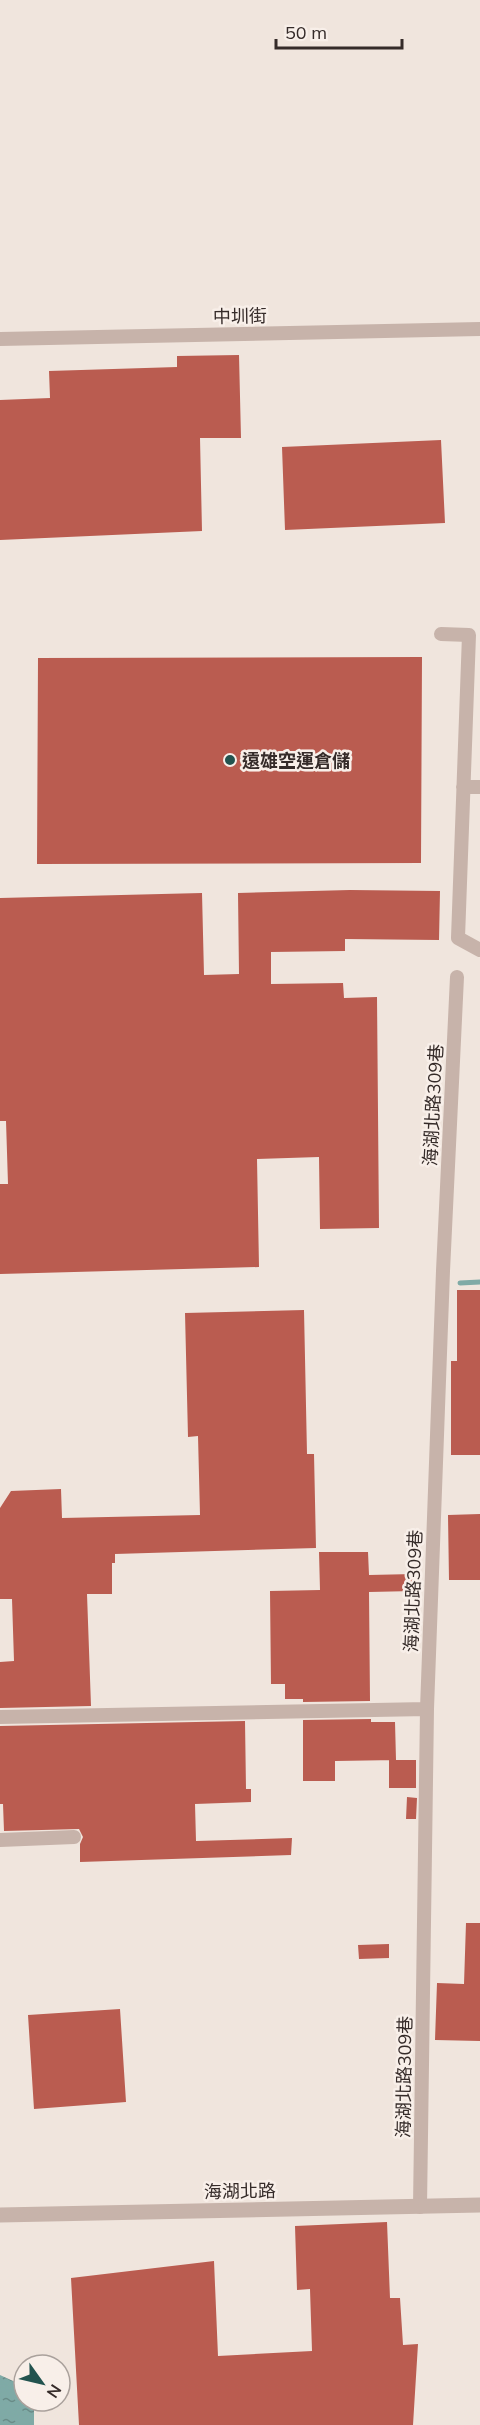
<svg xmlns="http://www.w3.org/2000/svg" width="480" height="2425" font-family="Mulish,'Noto Sans TC',sans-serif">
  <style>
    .water { fill: url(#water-ripples) }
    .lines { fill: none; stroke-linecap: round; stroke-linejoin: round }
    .stream { stroke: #7faaa6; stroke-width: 5 }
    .building { fill: #ba5c50 }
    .minor { stroke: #c7b3aa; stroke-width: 14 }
    .tertiary { stroke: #c7b3aa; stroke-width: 15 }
    .poi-dot { fill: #22534f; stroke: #f8efe9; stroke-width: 2 }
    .labels { text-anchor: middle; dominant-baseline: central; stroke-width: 5; stroke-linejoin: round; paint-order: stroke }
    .street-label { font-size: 18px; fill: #352b29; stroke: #f8efe9 }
    .poi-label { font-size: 18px; font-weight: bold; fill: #352b29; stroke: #f8efe9; text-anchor: start }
  </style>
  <defs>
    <pattern id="water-ripples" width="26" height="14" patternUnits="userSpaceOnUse" patternTransform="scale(1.5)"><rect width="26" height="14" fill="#7faaa6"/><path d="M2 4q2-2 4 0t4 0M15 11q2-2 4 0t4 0" fill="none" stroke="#698b87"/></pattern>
  </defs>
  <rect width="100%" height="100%" fill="#f0e5dd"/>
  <path class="water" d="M0,2375L24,2386V2401H34V2425H0Z"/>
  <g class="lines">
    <path class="stream" d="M460,1283L480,1282"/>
  </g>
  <path class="building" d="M239,355L241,438H200L202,531L0,540V400L50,398L49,371L177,367V356Z
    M441,440L445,523L285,530L282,447Z
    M422,657L421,863L37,864L38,658Z
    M350,890L440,891L439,940L345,939V951L271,952V984L343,983L344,998L377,997L379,1228L320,1229L319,1157L257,1159L259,1267L0,1274V1184H8L6,1121H0V898L202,893L204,975L239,974L238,893Z
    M457,1290H480V1455H451V1361H457Z
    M304,1310L307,1454H314L316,1548L115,1554V1563H112V1594H87L91,1706L0,1708V1662L14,1661L12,1599H0V1508L11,1491L61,1489L62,1518L200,1515L198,1436L188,1437L185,1313Z
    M480,1514V1580H449L448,1515Z
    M319,1552H368L369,1575L414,1574V1591L369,1592L370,1701L303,1702V1699H285V1684H271L270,1591L320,1590Z
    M371,1719V1722H395L396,1760L335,1761V1781H303V1720Z
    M245,1721L246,1789H251V1802L195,1804L196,1841L292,1838L291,1855L80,1862V1844L83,1837L79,1829L4,1831L3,1804H0V1726Z
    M389,1760H416V1788H389Z
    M407,1797L417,1798L416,1819H406Z
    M466,1923H480V2041L435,2040L437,1983L464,1984Z
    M389,1944V1958L359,1959L358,1945Z
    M120,2009L126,2102L34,2109L28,2015Z
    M387,2222L390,2298H400L403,2345L418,2344L413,2425H79L71,2278L214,2261L218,2356L312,2351L310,2289L297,2290L295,2226Z"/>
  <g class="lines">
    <path class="minor" d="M0,339L480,329
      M441,634L469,635L458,938L480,950
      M463,787H480
      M0,1717L427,1709
      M0,1840L74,1837
      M420,2207L427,1709L443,1271L457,977"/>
    <path class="tertiary" d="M0,2215L480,2205"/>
  </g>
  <circle class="poi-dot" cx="230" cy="760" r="6"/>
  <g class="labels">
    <g class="street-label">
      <text transform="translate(240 316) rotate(-1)">中圳街</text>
      <text transform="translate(433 1105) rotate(-87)">海湖北路309巷</text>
      <text transform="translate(413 1591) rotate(-88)">海湖北路309巷</text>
      <text transform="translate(404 2077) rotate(-89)">海湖北路309巷</text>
      <text transform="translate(240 2191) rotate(-1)">海湖北路</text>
    </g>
    <g class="poi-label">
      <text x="242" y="760">遠雄空運倉儲</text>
    </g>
  </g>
  <g transform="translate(42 2383) rotate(124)"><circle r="28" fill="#f8efe9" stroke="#aaa19c" stroke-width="1.5"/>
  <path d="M0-4.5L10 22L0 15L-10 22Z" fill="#22534f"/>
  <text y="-9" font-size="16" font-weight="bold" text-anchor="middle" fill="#352b29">N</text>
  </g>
  <path d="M276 39v9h126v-9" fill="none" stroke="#352b29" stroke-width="3"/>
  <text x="285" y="39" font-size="18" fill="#352b29" stroke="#f8efe9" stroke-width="4.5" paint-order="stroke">50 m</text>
</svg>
